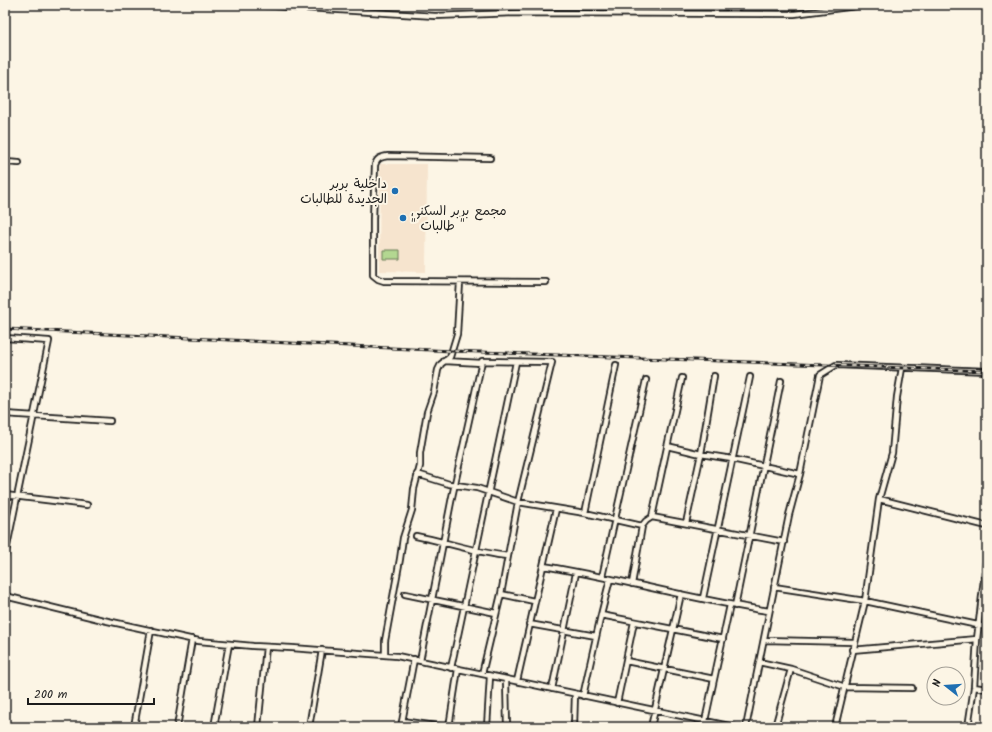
<svg xmlns="http://www.w3.org/2000/svg" width="992" height="732" font-family="Kalam,'Playpen Sans Arabic',sans-serif">
  <style>
    .built { fill: #f6e4ce }
    .green { fill: #b3d791; stroke: #687a56 }
    .lines { fill: none; stroke-linecap: round; stroke-linejoin: round }
    .minor-casing { stroke: #1c1c1c; stroke-width: 8 }
    .minor { stroke: #fcf5e5; stroke-width: 4.5 }
    .rail-casing { stroke: #1c1c1c; stroke-width: 3 }
    .rail { stroke: #fcf5e5; stroke-width: 1.5; stroke-dasharray: 4.5; stroke-linecap: butt }
    .poi-dot { fill: #1f6fb2; stroke: #fcf5e5; stroke-width: 1.5 }
    .labels { text-anchor: middle; dominant-baseline: central; stroke-width: 4; stroke-linejoin: round; paint-order: stroke }
    .poi-label { font-size: 13px; fill: #1c1c1c; stroke: #fcf5e5; text-anchor: end }
  </style>
  <rect width="100%" height="100%" fill="#fcf5e5"/>
  <filter id="ink" filterUnits="userSpaceOnUse"><feTurbulence type="fractalNoise" baseFrequency=".025" numOctaves="2"/><feDisplacementMap in="SourceGraphic" scale="8" xChannelSelector="R" yChannelSelector="G"/><feConvolveMatrix kernelMatrix="1 2 1 2 8 2 1 2 1" color-interpolation-filters="sRGB"/></filter>
  <g filter="url(#ink)">
    <path class="built" d="M380,164H427L426,272L379,271Z"/>
    <path class="green" d="M383,250H400V259H383Z"/>
    <g class="lines">
      <defs>
        <path id="minor" d="M259,5L435,16L517,13L794,14L864,5
          M979,5L987,6
          M490,158L388,156C381,157 377,158 375,165L373,219V275L378,279L384,281L546,282
          M5,162L19,163
          M5,338L49,341L5,556
          M444,361L482,363
          M5,414L110,421
          M667,446L701,454L732,459L800,474
          M417,474L449,484L477,488L518,502L585,513L642,526
          M5,495L87,505
          M879,499L892,453L897,397L902,368
          M585,513L616,365
          M652,517L682,378
          M686,523L701,454L714,376
          M416,536C447,542 477,553 508,556
          M543,566C619,578 693,600 769,611
          M602,577L646,380
          M632,584L642,526L646,521L652,517L784,542
          M774,587L865,601L987,627
          M405,594L496,613
          M501,594L534,601
          M5,596L103,620L199,641L253,646L292,648L397,656L734,727
          M703,598L750,377
          M735,606L781,381
          M601,615L723,639
          M529,624L596,636
          M764,640L854,642
          M852,650L977,639
          M385,655V641L400,559L403,538L412,510L414,489L420,466V453L427,412L434,392L438,370L441,364L450,357L457,334L460,282
          M420,661L452,497L482,361L552,362L518,502L501,594L482,674
          M626,661L714,679
          M759,662L791,669L845,687L912,688
          M451,668L516,362
          M506,679L507,727
          M517,681L556,509
          M974,687L987,689
          M552,689L576,573
          M583,696L601,615L610,579
          M617,703L634,622
          M402,721L442,727
          M705,721L730,605
          M134,727L151,630
          M177,727L192,639
          M214,727L229,644
          M258,727L266,647
          M309,727L322,650
          M401,727L414,659
          M449,727L458,669
          M487,727L490,676
          M574,727L575,694
          M651,727L681,594
          M746,727L789,515L800,474L820,375L836,365L987,371
          M775,727L791,669
          M835,727L865,601L879,499L987,526
          M968,727L974,687L977,639L987,553"/>
      </defs>
      <use href="#minor" class="minor-casing"/>
      <use href="#minor" class="minor"/>
      <defs>
        <path id="rail" d="M5,329L452,351L987,371"/>
      </defs>
      <use href="#rail" class="rail-casing"/>
      <use href="#rail" class="rail"/>
    </g>
  </g>
  <g class="poi-dot">
    <circle cx="395" cy="191" r="4"/>
    <circle cx="403" cy="218" r="4"/>
  </g>
  <g class="labels">
    <g class="poi-label">
      <text x="387" y="184">داخلية بربر<tspan x="387" dy="15">الجديدة للطالبات</tspan></text>
      <text x="411" y="211" text-anchor="start">مجمع بربر السكني<tspan x="411" dy="15">" طالبات "</tspan></text>
    </g>
  </g>
  <rect width="992" height="732" fill="none" stroke="#fcf5e5" stroke-width="20"/>
  <rect x="10" y="10" width="972" height="712" fill="none" stroke="#1c1c1c" stroke-width="1.5" filter="url(#ink)"/>
  <g transform="translate(946 686) rotate(287)"><circle r="19" fill="#fcf5e5" stroke="#a29e95"/>
  <path d="M0-3L7 15L0 10L-7 15Z" fill="#1f6fb2"/>
  <text y="-6" font-size="11" font-weight="bold" text-anchor="middle" fill="#1c1c1c">N</text>
  </g>
  <path d="M28 698v6h126v-6" fill="none" stroke="#1c1c1c" stroke-width="2"/>
  <text x="34" y="698" font-size="12" fill="#1c1c1c" stroke="#fcf5e5" stroke-width="3" paint-order="stroke">200 m</text>
</svg>
